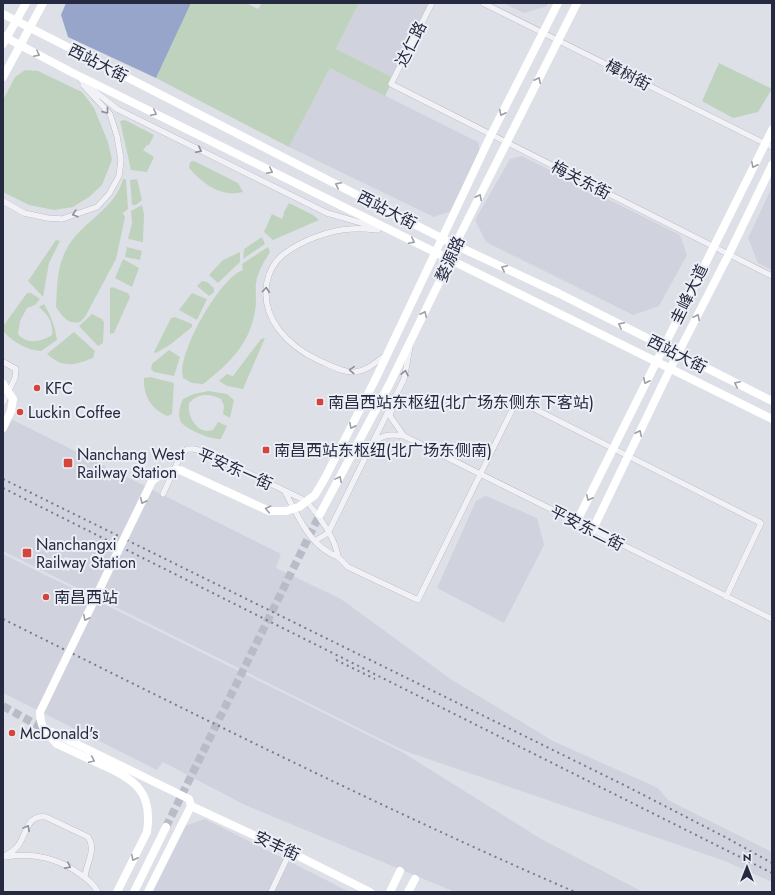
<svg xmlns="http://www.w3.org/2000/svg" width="775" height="895" font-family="Jost,'Noto Sans SC',sans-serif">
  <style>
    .built { fill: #d0d2dd }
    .green { fill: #bfd2be }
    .water { fill: #97a5ca }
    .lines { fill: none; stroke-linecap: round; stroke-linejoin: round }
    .secondary-tunnel { stroke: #b9bcc6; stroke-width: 8; stroke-dasharray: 8 4; stroke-linecap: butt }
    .street-casing { stroke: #a7a9b6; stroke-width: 6 }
    .street { stroke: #f1f1f6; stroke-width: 5.5 }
    .secondary { stroke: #fff; stroke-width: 8 }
    .rail { stroke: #767b92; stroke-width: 2; stroke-dasharray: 2 4; stroke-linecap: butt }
    .secondary-bridge { stroke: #fff; stroke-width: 8 }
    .oneway { stroke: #9d9fa9 }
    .oneway2 { stroke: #8c8e9b }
    .poi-dot { fill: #d4433c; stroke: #edeff6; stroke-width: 1.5 }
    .labels { text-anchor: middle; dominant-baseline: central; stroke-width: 4; stroke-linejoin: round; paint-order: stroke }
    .street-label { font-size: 16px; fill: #262a40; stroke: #edeff6 }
    .poi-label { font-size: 16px; fill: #262a40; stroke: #edeff6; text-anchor: start }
  </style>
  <rect width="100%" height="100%" fill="#dee0e8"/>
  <path class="built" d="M359,3H428L430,9L394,78L336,49Z
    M503,3H548L547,6L524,13Z
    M330,68L478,142L481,158L457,209L434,217L289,147Z
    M522,156L680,235L687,255L659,306L633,315L486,242L475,220L510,159Z
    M772,187V270L758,263L748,238Z
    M3,415L281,554L276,568L341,599L452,680L553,741L658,788L668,800L772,852V882L725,861L405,751L3,551Z
    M486,496L537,518L544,545L504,623L437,588L476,501Z
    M3,554L402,752L541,839L643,892H455L245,805L163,762L157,770L3,693Z
    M205,819L326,880L349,892H150L185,826Z"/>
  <path class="green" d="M191,3H246L258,9L262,3H359L336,49L394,78L385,96L330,68L289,147L156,78Z
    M719,63L772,89L758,112L733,118L702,101Z
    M25,70L38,71L82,92L94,108L108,142L112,160L102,185L89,197L73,207L54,210L29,205L3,192V100L15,77Z
    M125,120L154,135L149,145H147L143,150L154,157L147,172L131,170L120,121Z
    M194,161L238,183L243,192C221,198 202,183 189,168L190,162Z
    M123,179H126L128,209L123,213L125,217L116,259L85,317L80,322C68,325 62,316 56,307C57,287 57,267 66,250C80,222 115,210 123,179Z
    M137,179L142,200L136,205H132L130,180Z
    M289,203L313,215L319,220L273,240L264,232L272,214L282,219L284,215L283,214Z
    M142,205L144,214L143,242L128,239L132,223L131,211Z
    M262,237L265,244L243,259L244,249Z
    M56,240L60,241L49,263L43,297L28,281Z
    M127,247L142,251L140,260L125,257Z
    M268,247L270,252C264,262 258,271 256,283C255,292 257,302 255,311C250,344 228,365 203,384L192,383L183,378C176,355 220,277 243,270L242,264Z
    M240,252V262L218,283L209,275L223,260Z
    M123,259L139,268L132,287L115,278Z
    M202,281L207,282L214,288V292L209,296L197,286Z
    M112,287L128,293L130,297L114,333L110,334V288Z
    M27,293H31L40,299L35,305L27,308L20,321L18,334C27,345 41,342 52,335C53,322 49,316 39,307L44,304C51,316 55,326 57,340L41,351C27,350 14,343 4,332V325Z
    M192,293L207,299L197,320L179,310Z
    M92,314L102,319L104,322L103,343L98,346L79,326Z
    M175,317L192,324V327L171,344L156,353L154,352L171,318Z
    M74,332L95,351L93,358C73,366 63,368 47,354Z
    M265,338L243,389L227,386L219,381L227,374L233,376L261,339Z
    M169,350L180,357L174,376L154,372L151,369L152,364Z
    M150,377L174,383L172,414L168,416C152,410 143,396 144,378Z
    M208,391L227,394L234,400L230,418L223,414L224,406L221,399C209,393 198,393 189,403C187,416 197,435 213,430L218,422L227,426L221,439C212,440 183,429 180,420C178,413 180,405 183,399L194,394Z"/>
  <path class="water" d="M66,3H191L156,78L68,37L61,15Z"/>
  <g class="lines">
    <path class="secondary-tunnel" d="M3,706L46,730
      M166,827L320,514"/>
    <defs>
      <path id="street" d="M432,3L391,84L772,276
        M483,3L772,147
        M81,80L117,109L327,213L379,228
        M3,201L24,213L47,218L62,219L97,207L109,194L119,176L121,160L117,136L110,114L83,85
        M378,230C369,229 360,228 351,229C329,230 301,241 284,254C275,261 269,272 267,282C260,319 289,347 320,361C330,365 344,373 355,372C367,371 376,362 386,355
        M3,362L16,369L15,378L3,403
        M404,436L772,619
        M374,442C384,434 392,434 404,436L390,416L392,408
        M163,494L180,457L187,449H194L205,452L306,501C318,514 336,539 338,557C309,546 299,517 285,492
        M315,541L328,533L334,521L404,379L410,347
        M338,557L348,567L418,600L517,400L761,523L726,597
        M3,857C7,854 13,852 16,848C27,837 25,814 46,817L88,837C97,850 86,863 85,877
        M5,857C33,852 57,858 80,874C87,879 94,884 98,892
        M271,892L290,852"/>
    </defs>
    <use href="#street" class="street-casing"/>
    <use href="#street" class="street"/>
    <path class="secondary" d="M3,14L455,245L558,293L772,401
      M3,36L71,72L772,419
      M3,44L26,3
      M3,77L43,3
      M376,378L491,135L558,3
      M320,514L390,383L450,260L455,245L577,3
      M576,523L772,130
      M592,531L671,367L729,254L772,165
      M52,732L189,799L191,806L148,892
      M57,744C72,751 87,758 102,765C135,780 153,791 147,832L117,892
      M191,806L290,852L370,892
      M134,892L166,827
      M390,892L400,871
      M408,892L415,879"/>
    <path class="rail" d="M3,479L630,788L725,837L772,863
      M3,488L772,873
      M3,619C192,713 381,808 575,892
      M336,660L375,679"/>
    <path class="secondary-bridge" d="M3,384L13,399L11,411L3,428
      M57,744C46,733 40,727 40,712L152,481C161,473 169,471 180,470L269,511H286L299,507L315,495L325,478L376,378"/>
  </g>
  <defs><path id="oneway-chevron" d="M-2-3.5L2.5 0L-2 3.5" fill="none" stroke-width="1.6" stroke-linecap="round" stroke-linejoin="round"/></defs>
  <g class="oneway">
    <use href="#oneway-chevron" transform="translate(37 54) rotate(27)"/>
    <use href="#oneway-chevron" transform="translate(538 80) rotate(-63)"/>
    <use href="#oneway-chevron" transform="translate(154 113) rotate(26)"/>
    <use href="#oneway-chevron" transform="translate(502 113) rotate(117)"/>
    <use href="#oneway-chevron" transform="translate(754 165) rotate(117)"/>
    <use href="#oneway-chevron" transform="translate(270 171) rotate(26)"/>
    <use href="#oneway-chevron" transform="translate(338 185) rotate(-153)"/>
    <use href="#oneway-chevron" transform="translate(479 197) rotate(-63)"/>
    <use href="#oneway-chevron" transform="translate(412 241) rotate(26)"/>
    <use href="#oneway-chevron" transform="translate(504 268) rotate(-155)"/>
    <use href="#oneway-chevron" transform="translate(424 314) rotate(-64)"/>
    <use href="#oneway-chevron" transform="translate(697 317) rotate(-63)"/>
    <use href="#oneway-chevron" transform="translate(621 325) rotate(-153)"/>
    <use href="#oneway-chevron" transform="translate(646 381) rotate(116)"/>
    <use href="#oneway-chevron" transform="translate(737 384) rotate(-154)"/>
    <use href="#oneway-chevron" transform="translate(352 426) rotate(117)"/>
    <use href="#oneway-chevron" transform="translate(639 433) rotate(-64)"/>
    <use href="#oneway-chevron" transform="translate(339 479) rotate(-62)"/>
    <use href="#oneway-chevron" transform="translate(589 498) rotate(116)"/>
    <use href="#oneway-chevron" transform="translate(143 501) rotate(116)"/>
    <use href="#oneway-chevron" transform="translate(268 509) rotate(-167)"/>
    <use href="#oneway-chevron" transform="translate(86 618) rotate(116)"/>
    <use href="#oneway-chevron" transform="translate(92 760) rotate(25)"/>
    <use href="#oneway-chevron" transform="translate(134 858) rotate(117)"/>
  </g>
  <g class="oneway2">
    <use href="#oneway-chevron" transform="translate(106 111) rotate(51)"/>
    <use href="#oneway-chevron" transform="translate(199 150) rotate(26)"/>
    <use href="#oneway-chevron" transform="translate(75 214) rotate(161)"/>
    <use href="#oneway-chevron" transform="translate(266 290) rotate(-86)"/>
    <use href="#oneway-chevron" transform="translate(352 370) rotate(-177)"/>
    <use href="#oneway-chevron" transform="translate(405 373) rotate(-78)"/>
    <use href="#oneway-chevron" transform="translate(27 828) rotate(-62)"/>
    <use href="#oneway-chevron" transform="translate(68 866) rotate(28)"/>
  </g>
  <g class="poi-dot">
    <circle cx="37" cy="388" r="4"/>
    <rect x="316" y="398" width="8" height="8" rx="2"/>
    <circle cx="20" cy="412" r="4"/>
    <rect x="262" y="446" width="8" height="8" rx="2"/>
    <rect x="63" y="458" width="10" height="10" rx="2"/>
    <rect x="22" y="548" width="10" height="10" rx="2"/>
    <circle cx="46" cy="597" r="4"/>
    <circle cx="12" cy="733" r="4"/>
  </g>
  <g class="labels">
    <g class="street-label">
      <text transform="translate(411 44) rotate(-63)">达仁路</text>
      <text transform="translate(98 63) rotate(27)">西站大街</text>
      <text transform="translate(628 75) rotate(27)">樟树街</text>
      <text transform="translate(581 180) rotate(27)">梅关东街</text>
      <text transform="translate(387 210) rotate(27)">西站大街</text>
      <text transform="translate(450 259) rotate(-66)">婺源路</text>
      <text transform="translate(689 294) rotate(-64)">圭峰大道</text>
      <text transform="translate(677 354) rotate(27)">西站大街</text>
      <text transform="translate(235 469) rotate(24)">平安东一街</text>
      <text transform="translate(587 528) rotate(27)">平安东二街</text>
      <text transform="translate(277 846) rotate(25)">安丰街</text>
    </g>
    <g class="poi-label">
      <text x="45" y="388">KFC</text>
      <text x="328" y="402">南昌西站东枢纽(北广场东侧东下客站)</text>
      <text x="28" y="412">Luckin Coffee</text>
      <text x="274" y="450">南昌西站东枢纽(北广场东侧南)</text>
      <text x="77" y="454">Nanchang West<tspan x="77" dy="18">Railway Station</tspan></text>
      <text x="36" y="544">Nanchangxi<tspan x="36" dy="18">Railway Station</tspan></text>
      <text x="54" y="597">南昌西站</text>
      <text x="20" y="733">McDonald's</text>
    </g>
  </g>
  <rect width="775" height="895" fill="none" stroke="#262a40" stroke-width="8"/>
  <g transform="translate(747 867)" stroke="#edeff6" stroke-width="3" paint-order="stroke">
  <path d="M0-3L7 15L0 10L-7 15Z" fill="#262a40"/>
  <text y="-6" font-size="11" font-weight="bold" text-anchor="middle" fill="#262a40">N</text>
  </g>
</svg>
